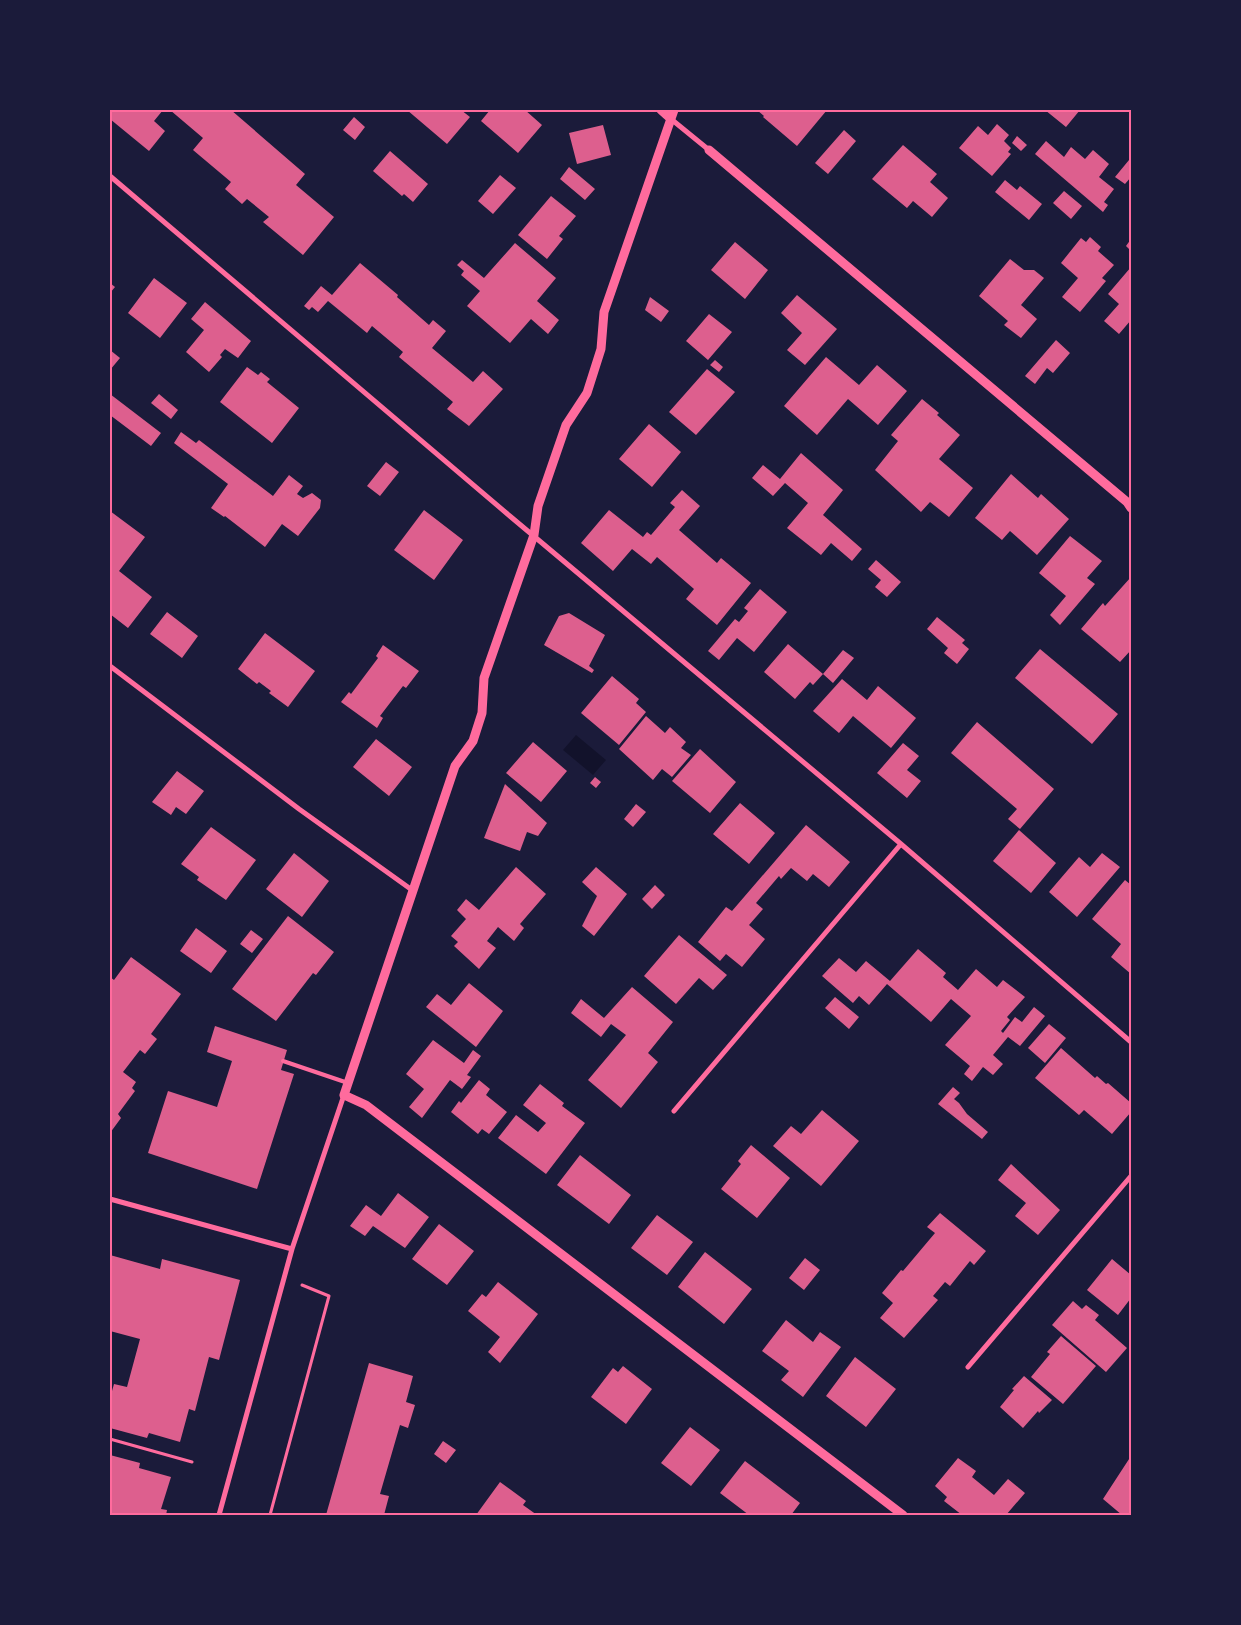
<svg xmlns="http://www.w3.org/2000/svg" width="1241" height="1625" font-family="Commissioner,sans-serif">
  <style>
    .water { fill: #12122b }
    .building { fill: #dd5f8e }
    .lines { fill: none; stroke-linecap: round; stroke-linejoin: round }
    .path { stroke: #ff6b9d; stroke-width: 3 }
    .service { stroke: #ff6b9d; stroke-width: 4 }
    .minor { stroke: #ff6b9d; stroke-width: 5 }
    .tertiary { stroke: #ff6b9d; stroke-width: 9 }
    .neatline { fill: none; stroke: #ff6b9d; stroke-width: 2 }
  </style>
  <rect width="100%" height="100%" fill="#1b1b3a"/>
  <path class="water" d="M576,735L606,760L593,775L563,750Z"/>
  <path class="building" d="M110,110H163L154,121L165,131L149,151L110,119Z
    M170,110H231L305,174L296,185L334,217L303,255L263,222L269,217L247,199L242,204L225,189L231,182L193,150L203,138Z
    M407,110H461L470,117L447,144Z
    M490,110H525L542,125L518,153L481,121Z
    M757,110H827L797,146L763,117L764,116Z
    M1045,110H1080L1066,127Z
    M354,117L365,127L355,140L343,130Z
    M997,124L1009,135L1004,141L1011,148L1008,152L1011,154L992,176L959,148L978,126L988,135Z
    M603,125L611,155L577,164L569,133Z
    M844,130L856,141L828,174L815,163Z
    M1017,136L1027,145L1021,151L1012,143Z
    M1046,141L1064,157L1071,147L1085,159L1093,150L1109,164L1099,177L1114,189L1104,202L1108,205L1103,212L1035,154Z
    M903,145L937,174L930,182L948,198L932,217L913,201L907,208L872,179Z
    M390,151L428,184L413,202L404,194L402,196L373,171Z
    M1129,160L1131,162V177L1125,184L1115,177Z
    M569,167L595,189L585,200L560,179Z
    M500,175L516,188L493,214L478,201Z
    M1005,180L1017,190L1020,186L1042,204L1029,220L995,192Z
    M1064,191L1082,206L1071,219L1053,203Z
    M551,196L576,216L559,236L563,239L547,259L518,235Z
    M1090,237L1101,247L1098,251L1114,265L1102,278L1106,281L1080,312L1062,297L1078,278L1061,263L1081,238L1086,242Z
    M1131,239V248L1130,250L1126,246Z
    M735,242L768,270L745,299L711,270Z
    M515,243L556,278L537,301L559,320L548,334L531,319L510,343L467,306L480,291L461,275L464,271L457,265L462,260L484,278Z
    M1010,259L1024,270H1034L1044,278L1021,305L1037,319L1021,338L1004,325L1008,321L979,296Z
    M360,263L398,295L397,297L429,325L433,320L446,331L432,348L473,382L483,371L503,389L469,426L447,409L453,402L399,357L403,352L372,326L367,333L328,301L318,312L312,307L309,310L304,306L321,286L332,295Z
    M1131,267V320L1119,334L1104,321L1119,304L1108,294Z
    M154,278L187,303L160,338L128,313Z
    M110,283L115,287L110,293Z
    M797,295L837,329L805,365L787,350L802,333L781,313Z
    M650,297L669,311L661,322L645,310Z
    M205,302L251,341L238,358L225,349L220,355L222,357L209,372L186,352L204,330L191,319Z
    M709,314L732,332L708,360L686,341Z
    M1056,340L1070,353L1053,373L1047,368L1035,384L1025,376Z
    M110,350L120,358L110,370Z
    M826,357L859,385L877,365L907,391L878,425L848,399L817,435L784,406Z
    M715,360L723,367L719,372L710,365Z
    M247,367L258,375L261,372L270,379L267,382L299,408L272,443L220,402Z
    M707,369L735,392L696,435L669,412Z
    M110,394L161,433L151,446L110,415Z
    M159,394L178,410L171,419L151,403Z
    M922,399L939,413L937,415L960,435L939,459L973,488L949,517L930,502L921,512L875,470L898,441L891,435Z
    M649,424L681,452L652,487L619,459Z
    M181,432L196,443L199,440L273,496L289,475L303,486L297,494L303,498L312,493L321,500L320,508L298,536L282,524L265,547L225,516L224,517L211,508L228,484L174,443Z
    M801,453L843,490L823,515L862,549L852,561L831,543L821,555L787,528L808,503L785,483L773,496L752,478L763,465L780,479Z
    M386,462L399,472L380,496L367,486Z
    M1011,474L1038,498L1041,494L1069,519L1037,555L1010,531L1002,540L975,518Z
    M682,490L700,506L679,530L717,563L721,558L751,583L717,625L686,599L694,589L657,557L651,564L632,549L613,571L581,543L609,510L643,537L647,532L651,535L675,507L670,503Z
    M424,510L463,540L434,580L394,550Z
    M110,511L145,537L119,571L152,597L128,628L110,614Z
    M1070,536L1102,561L1087,578L1095,584L1060,625L1050,615L1066,596L1039,573Z
    M876,560L901,582L887,597L875,587L881,580L868,569Z
    M1131,577V650L1120,662L1081,629L1103,603L1105,606Z
    M760,589L787,612L754,652L737,638L719,660L708,651L735,619L739,622L748,611L744,608Z
    M167,612L198,636L182,658L150,634Z
    M569,613L605,635L589,666L594,670L592,673L544,645L559,616Z
    M937,617L965,640L962,643L969,649L957,664L944,653L948,648L927,629Z
    M265,633L315,671L288,707L269,693L271,691L259,682L257,684L238,669Z
    M788,644L823,674L813,685L810,682L795,699L764,672Z
    M383,645L419,671L406,688L403,686L380,716L383,718L377,728L341,702L349,692L351,694L378,658L376,656Z
    M1040,649L1118,714L1092,744L1015,678Z
    M843,650L854,658L833,683L823,674Z
    M612,676L639,699L636,703L646,712L619,745L581,713Z
    M842,679L867,700L878,686L916,718L891,748L853,716L839,733L813,711Z
    M646,716L665,733L670,727L686,742L681,748L691,755L672,777L662,769L653,780L619,749Z
    M977,722L1054,789L1020,829L1008,819L1017,809L951,753Z
    M376,739L412,767L389,796L353,767Z
    M533,742L567,771L541,802L506,773Z
    M903,743L919,756L907,770L921,781L907,798L877,773Z
    M700,749L736,782L710,813L672,781Z
    M177,771L204,791L186,814L176,807L171,815L152,802Z
    M595,777L601,782L596,788L590,783Z
    M505,784L547,823L538,836L527,832L520,851L484,838Z
    M740,803L775,833L749,864L713,834Z
    M636,804L646,812L633,827L624,819Z
    M806,825L850,862L829,887L813,874L807,881L791,868L781,879L779,876L756,903L763,909L749,925L765,939L742,967L726,954L720,961L698,942L726,907L732,911Z
    M211,827L256,860L226,900L197,880L199,877L181,864Z
    M1019,830L1056,863L1031,893L993,861Z
    M294,853L329,881L302,917L266,889Z
    M1102,853L1120,867L1077,917L1049,892L1079,857L1090,867Z
    M516,867L546,894L520,924L524,928L514,941L498,927L487,941L496,948L479,969L454,946L458,942L451,936L466,919L457,910L466,899L479,910Z
    M596,867L627,894L594,936L582,926L597,896L582,882Z
    M1125,880L1131,885V974L1111,957L1121,944L1092,919Z
    M655,885L665,895L652,909L642,899Z
    M288,916L334,952L316,975L313,973L276,1021L232,989Z
    M196,928L227,951L211,973L180,951Z
    M251,930L263,939L252,953L240,944Z
    M679,935L727,975L713,990L699,978L676,1004L644,976Z
    M918,949L946,973L943,977L958,990L976,969L997,987L1003,980L1025,997L1007,1017L1010,1020L1001,1031L1003,1033L1015,1017L1022,1022L1034,1007L1045,1016L1020,1046L1008,1037L993,1055L1003,1064L993,1075L983,1067L972,1081L964,1074L970,1066L945,1045L971,1016L951,999L931,1022L887,984L869,1005L859,996L853,1003L822,976L839,958L856,972L866,961L890,981Z
    M131,957L181,994L151,1034L157,1039L145,1054L140,1050L123,1072L136,1082L132,1088L135,1091L118,1114L121,1118L110,1133V977L114,980Z
    M469,983L503,1011L476,1047L426,1007L437,994L451,1005Z
    M632,987L673,1022L648,1053L658,1062L621,1108L588,1080L626,1035L611,1024L601,1037L571,1013L581,999L604,1018Z
    M835,997L859,1017L849,1029L825,1008Z
    M1049,1024L1066,1038L1045,1063L1028,1048Z
    M215,1026L287,1050L281,1070L294,1074L257,1189L148,1153L168,1091L217,1107L232,1061L207,1052Z
    M433,1040L464,1063L473,1050L481,1056L467,1075L471,1077L462,1089L450,1080L422,1118L409,1107L424,1089L406,1074Z
    M1061,1048L1095,1078L1097,1076L1106,1084L1108,1083L1131,1103V1112L1112,1134L1084,1110L1079,1115L1035,1078Z
    M479,1080L490,1089L486,1095L507,1112L489,1134L482,1129L478,1134L451,1112L459,1101L461,1103Z
    M540,1084L564,1103L562,1106L585,1123L546,1174L498,1138L516,1115L538,1132L546,1123L523,1105Z
    M953,1087L960,1093L954,1099L959,1103L967,1114L988,1132L982,1139L938,1104Z
    M822,1110L859,1141L821,1186L773,1146L791,1126L801,1134Z
    M751,1145L790,1178L757,1218L721,1189L741,1164L738,1161Z
    M580,1155L631,1195L609,1224L557,1185Z
    M1011,1164L1060,1210L1038,1235L1015,1216L1026,1203L998,1180Z
    M398,1193L429,1217L405,1248L373,1226L365,1236L350,1226L366,1205L381,1216Z
    M940,1213L986,1251L974,1265L970,1261L950,1286L945,1282L933,1296L938,1300L904,1338L880,1318L893,1303L882,1293L901,1270L903,1271L935,1233L927,1227Z
    M657,1215L693,1242L667,1275L631,1248Z
    M439,1224L474,1251L447,1285L412,1259Z
    M705,1252L752,1289L724,1324L678,1287Z
    M110,1255L160,1269L162,1259L240,1280L219,1360L209,1357L195,1411L189,1409L180,1442L149,1433L147,1438L110,1428V1398L114,1384L127,1387L140,1339L110,1331Z
    M805,1258L820,1270L804,1290L789,1278Z
    M1112,1259L1131,1275V1298L1118,1315L1087,1290Z
    M498,1282L538,1314L500,1363L488,1352L500,1337L468,1311L482,1294L486,1297Z
    M1073,1301L1082,1309L1086,1305L1099,1315L1095,1320L1127,1348L1106,1372L1052,1325Z
    M786,1320L813,1342L820,1332L841,1347L803,1397L781,1380L789,1371L762,1351Z
    M1061,1336L1096,1366L1063,1404L1031,1377L1050,1354L1047,1352Z
    M855,1357L896,1389L866,1427L826,1396Z
    M369,1363L413,1376L406,1402L415,1405L408,1428L400,1425L380,1494L389,1496L384,1515H326Z
    M623,1366L652,1389L626,1424L591,1397L613,1368L618,1372Z
    M1024,1376L1052,1400L1039,1413L1038,1411L1023,1428L1000,1407L1014,1390L1012,1389Z
    M690,1427L720,1450L691,1486L661,1463Z
    M443,1441L456,1450L446,1463L434,1454Z
    M110,1455L140,1463L139,1468L171,1477L161,1509L167,1510L166,1515H110Z
    M1131,1456V1515H1122L1103,1499Z
    M958,1458L976,1471L972,1477L994,1495L1008,1479L1025,1493L1006,1515H962L944,1501L947,1497L935,1486Z
    M745,1461L800,1503L791,1515H749L720,1493Z
    M500,1482L526,1501L523,1505L537,1515H476Z"/>
  <g class="lines">
    <path class="path" d="M110,1439L192,1462
      M270,1515L329,1296L302,1285"/>
    <path class="service" d="M283,1061L348,1083"/>
    <path class="minor" d="M671,119L709,150
      M110,176L511,517L901,844L1131,1042
      M110,666L299,809L412,890
      M674,1111L901,844
      M110,1199L292,1249
      M968,1367L1131,1176
      M219,1515L292,1249L344,1095"/>
    <path class="tertiary" d="M661,110L671,119
      M674,110L604,312L601,349L587,393L566,425L538,506L534,535L484,678L482,713L473,741L455,766L344,1095L366,1105L903,1515
      M709,150L1127,502L1131,508"/>
  </g>
  <rect width="1241" height="1625" fill="none" stroke="#1b1b3a" stroke-width="222"/>
  <rect x="111" y="111" width="1019" height="1403" class="neatline"/>
</svg>
